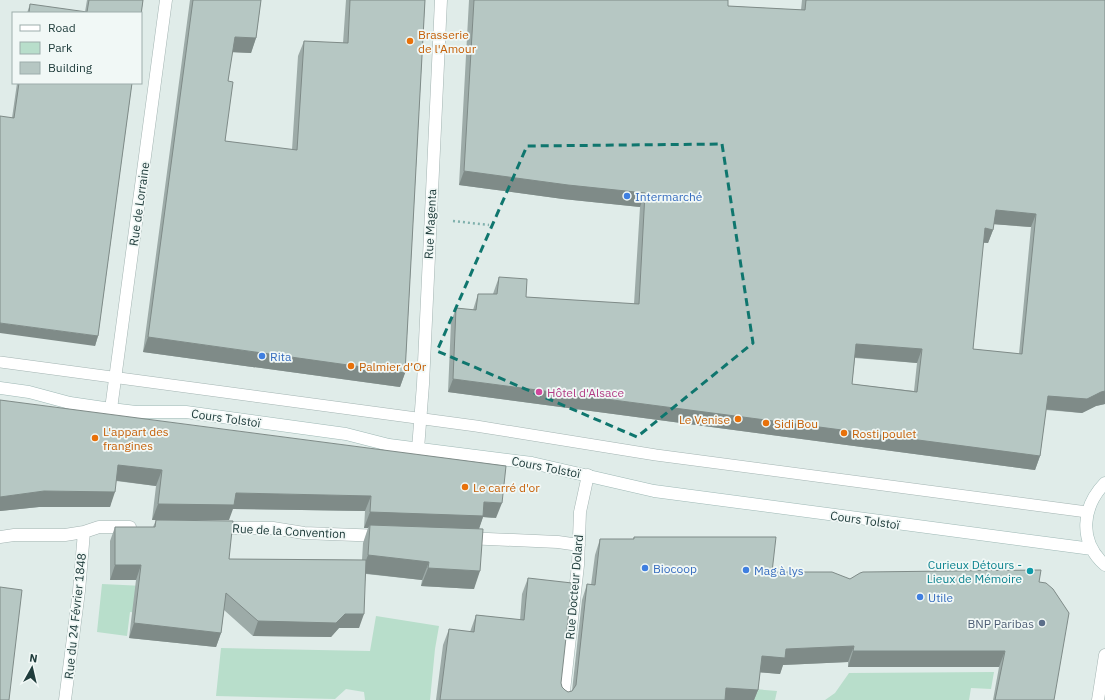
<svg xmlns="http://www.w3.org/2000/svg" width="1105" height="700" font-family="'IBM Plex Sans',sans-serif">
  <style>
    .green { fill: #b8decb }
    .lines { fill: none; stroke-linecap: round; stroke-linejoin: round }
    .lane-casing { stroke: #a3b4b2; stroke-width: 12 }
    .street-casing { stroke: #a3b4b2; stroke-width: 13 }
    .secondary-casing { stroke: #9eb8b5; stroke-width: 13 }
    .path { stroke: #80b1ad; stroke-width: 2.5; stroke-dasharray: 2 3; stroke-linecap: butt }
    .lane { stroke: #fff; stroke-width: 11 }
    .street { stroke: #fff; stroke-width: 12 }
    .secondary { stroke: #fff; stroke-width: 12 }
    .wall { fill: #9daba8; fill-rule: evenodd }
    .shaded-wall { fill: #7f8b88 }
    .building { fill: #b6c7c3; stroke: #7f8b88; fill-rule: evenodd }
    .marked { fill: none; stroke: #0f766e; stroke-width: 3; stroke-dasharray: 8 5; stroke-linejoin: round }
    .food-dot { fill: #e8710a; stroke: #f1f8f6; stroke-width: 1.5 }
    .shop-dot { fill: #3f7fe0; stroke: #f1f8f6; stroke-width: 1.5 }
    .hotel-dot { fill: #d1479c; stroke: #f1f8f6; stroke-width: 1.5 }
    .culture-dot { fill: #0f9aa8; stroke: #f1f8f6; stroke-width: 1.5 }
    .service-dot { fill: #5c6f8a; stroke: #f1f8f6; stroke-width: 1.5 }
    .labels { text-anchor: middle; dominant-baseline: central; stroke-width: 3.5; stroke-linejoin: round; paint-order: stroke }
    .food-label { font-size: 12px; fill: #c56008; stroke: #f1f8f6; text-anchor: start }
    .shop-label { font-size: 12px; fill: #366cbe; stroke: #f1f8f6; text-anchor: start }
    .street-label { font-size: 12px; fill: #203d3c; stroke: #f1f8f6 }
    .hotel-label { font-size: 12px; fill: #b23c85; stroke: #f1f8f6; text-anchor: start }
    .culture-label { font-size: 12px; fill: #0d838f; stroke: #f1f8f6; text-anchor: end }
    .service-label { font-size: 12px; fill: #4e5e75; stroke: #f1f8f6; text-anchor: end }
  </style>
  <rect width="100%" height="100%" fill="#e0ece9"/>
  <path class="green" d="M102,584L165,587L197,620L130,612L127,636L97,632Z
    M376,616L439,626L435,649L430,700H365L364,692L346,689L335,699L216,696L221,648L370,651Z
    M994,672L991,689L971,688L969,700H825L835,693L849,673Z
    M754,689L777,691L775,700H753Z"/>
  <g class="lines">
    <defs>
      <path id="lane" d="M0,362L476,426L656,455L1087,512"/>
      <path id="street" d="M111,409L166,0
        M418,449L423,384L441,0
        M217,528H273L304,533L382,536
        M0,537L14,535H65L84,532L99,527H130
        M466,538L558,542L579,545
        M65,700L79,591L84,532
        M563,700L578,565L580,512L588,475
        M1098,700L1105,655"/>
      <path id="secondary" d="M0,388L29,392L70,403L111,409L136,412H186L346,434L389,445L532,463L654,491L1092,549
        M1105,483C1082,507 1078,541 1105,565"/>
    </defs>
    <use href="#lane" class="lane-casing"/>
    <use href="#street" class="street-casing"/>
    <use href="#secondary" class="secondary-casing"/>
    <path class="path" d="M453,221L489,225"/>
    <use href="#lane" class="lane"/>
    <use href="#street" class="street"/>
    <use href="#secondary" class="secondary"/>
  </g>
  <path class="wall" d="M87,0H143L141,15L85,12Z
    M190,0H261L256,38L251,53L232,52L228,81L225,141L292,150L298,56L304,41L343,43L346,0H425L405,373L400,387L143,352Z
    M469,0H728V6L801,10L802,0H1105V404L1096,406L1082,413L1046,410L1040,456L1035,470L448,392L451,322L456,308L473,310L478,294H493L494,291L499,277L526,297L634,304L640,207L563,199L459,185ZM994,224L1031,227L1019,354L973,349L983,243H988L993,230ZM855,358L917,363L914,391L852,384Z
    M30,4L29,13H27Z
    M17,83H132L98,336L95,346L12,118Z
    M0,400L496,518L483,517L479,528L474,589L421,586L422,580L366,574L359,628H339L331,637L253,636L224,610L221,633L216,647L129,638L136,580H110V541L115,527H153L156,520L229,559L362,560L363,543L368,528H364L365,511L233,509L152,520L156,486L116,481L110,507H39L0,511Z
    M634,537L772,572L850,579L1039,582L1054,700H993L999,667H848V662L783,665L780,674L760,672L758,690L754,700H436L443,645L449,629L470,632L476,615L520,620L522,594L528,578L562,687L565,690L568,692L572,691L582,600L587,584L591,585L595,555L600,539H633Z"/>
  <path class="shaded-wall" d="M235,37L256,38L251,53L229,52Z
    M464,171L645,193L640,207L563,199L459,185Z
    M996,210L1036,214L1031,227L991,224Z
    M985,228L993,230L988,243L980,242Z
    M0,323L98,336L95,346L0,333Z
    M148,337L405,373L400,387L143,352Z
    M856,344L922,349L917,363L851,357Z
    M453,379L1040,456L1035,470L448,392Z
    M1105,391V404L1096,406L1082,413L1043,409L1048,396L1101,392Z
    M118,465L162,470L156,486L112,480Z
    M44,491L115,492L110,507H39L0,511V497Z
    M236,493L371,496L365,511L233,509L229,520H152L158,504Z
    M484,502L502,503L496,518L483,517L478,532L370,525L368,528H364L370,512Z
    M368,555L429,562L422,580L361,573Z
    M115,565H141L136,580H110Z
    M428,568L480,571L474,589L421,586Z
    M345,614H364L359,628H339L331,637L253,636L258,621Z
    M134,623L221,633L216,647L129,638Z
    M854,646L848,662L783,665L780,674L756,672L762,656L786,649Z
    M853,651H1005L999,667H848Z
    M726,688L758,690L754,700H722Z"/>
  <path class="building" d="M89,0H143L141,15V13H29L30,4L87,12Z
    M193,0H261L256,38L235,37L228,81L233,82L225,141L297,150L304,41L348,43L350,0H425L405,373L148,337Z
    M474,0H728V6L805,10L806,0H1105V391L1101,392L1087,399L1048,396L1040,456L453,379L456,308L476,310L478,294H497L499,277L527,279L526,297L639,304L645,193L568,185L464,171ZM996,210L1036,214L1022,354L973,349L985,228L993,230ZM856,344L922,349L917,392L852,384Z
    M19,83H132L98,336L0,323V116L14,118Z
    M0,400L506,466L502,503L484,502L483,516L370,512L371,496L236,493L234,505L158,504L162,470L118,465L115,492L44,491L0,497Z
    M156,520L233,521L229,559L366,560L364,614H345L336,623L258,621L226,593L221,633L134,623L141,565H115V527H155Z
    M370,525L483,529L480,571L428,568L429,562L368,555Z
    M634,537H776L772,572H832L850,579L860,573L863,572L1041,570L1039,582L1046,583L1053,589L1069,613L1054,700H995L1005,651H853L854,646L786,649L785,658L762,656L758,690L726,688L725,700H440L449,629L474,632L476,615L524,620L528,578L572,583L561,683L562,687L565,690L568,692L572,691L576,685L587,584L595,585L600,539H634Z
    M0,587L22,590L9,700H0Z"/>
  <path class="marked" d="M722,144L753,343L637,437L437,351L527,146Z"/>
  <g class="food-dot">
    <circle cx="410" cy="41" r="4"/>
    <circle cx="351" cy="366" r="4"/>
    <circle cx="738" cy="419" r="4"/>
    <circle cx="766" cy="423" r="4"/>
    <circle cx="844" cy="433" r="4"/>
    <circle cx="95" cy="438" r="4"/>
    <circle cx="465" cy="487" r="4"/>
  </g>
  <g class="shop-dot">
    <circle cx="627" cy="196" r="4"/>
    <circle cx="262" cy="356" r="4"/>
    <circle cx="645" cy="568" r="4"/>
    <circle cx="746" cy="570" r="4"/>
    <circle cx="920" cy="597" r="4"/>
  </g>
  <circle class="hotel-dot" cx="539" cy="392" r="4"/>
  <circle class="culture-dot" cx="1030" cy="571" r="4"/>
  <circle class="service-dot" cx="1042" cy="623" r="4"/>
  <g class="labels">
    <g class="food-label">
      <text x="418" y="34">Brasserie<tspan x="418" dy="14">de l'Amour</tspan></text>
      <text x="359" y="366">Palmier d’Or</text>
      <text x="730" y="419" text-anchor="end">Le Venise</text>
      <text x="774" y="423">Sidi Bou</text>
      <text x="103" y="431">L'appart des<tspan x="103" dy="14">frangines</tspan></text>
      <text x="852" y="433">Rosti poulet</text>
      <text x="473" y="487">Le carré d'or</text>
    </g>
    <g class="shop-label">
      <text x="635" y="196">Intermarché</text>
      <text x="270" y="356">Rita</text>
      <text x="653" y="568">Biocoop</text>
      <text x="754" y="570">Mag à lys</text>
      <text x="928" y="597">Utile</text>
    </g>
    <g class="street-label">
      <text transform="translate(139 204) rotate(-82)">Rue de Lorraine</text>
      <text transform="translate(430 224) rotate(-87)">Rue Magenta</text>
      <text transform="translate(226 418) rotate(8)">Cours Tolstoï</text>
      <text transform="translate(546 467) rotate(11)">Cours Tolstoï</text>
      <text transform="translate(865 520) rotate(8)">Cours Tolstoï</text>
      <text transform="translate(289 531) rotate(3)">Rue de la Convention</text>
      <text transform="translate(574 587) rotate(-85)">Rue Docteur Dolard</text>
      <text transform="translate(75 616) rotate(-84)">Rue du 24 Février 1848</text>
    </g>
    <g class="hotel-label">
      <text x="547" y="392">Hôtel d'Alsace</text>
    </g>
    <g class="culture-label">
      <text x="1022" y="564">Curieux Détours -<tspan x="1022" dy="14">Lieux de Mémoire</tspan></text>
    </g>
    <g class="service-label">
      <text x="1034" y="623">BNP Paribas</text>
    </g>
  </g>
  <rect x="12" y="12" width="130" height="72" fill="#f1f8f6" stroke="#9dadac"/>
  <rect x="20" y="25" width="20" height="6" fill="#ffffff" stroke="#9dadac"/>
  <text x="48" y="32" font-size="12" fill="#203d3c">Road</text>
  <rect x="20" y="42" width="20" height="12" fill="#b8decb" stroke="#9dadac"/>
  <text x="48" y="52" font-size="12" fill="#203d3c">Park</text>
  <rect x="20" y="62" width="20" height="12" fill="#b6c7c3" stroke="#9dadac"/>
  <text x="48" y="72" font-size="12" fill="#203d3c">Building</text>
  <g transform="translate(32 668) rotate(8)" stroke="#f1f8f6" stroke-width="3" paint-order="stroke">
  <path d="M0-3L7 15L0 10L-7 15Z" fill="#203d3c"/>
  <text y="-6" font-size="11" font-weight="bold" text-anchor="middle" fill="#203d3c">N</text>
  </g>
</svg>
